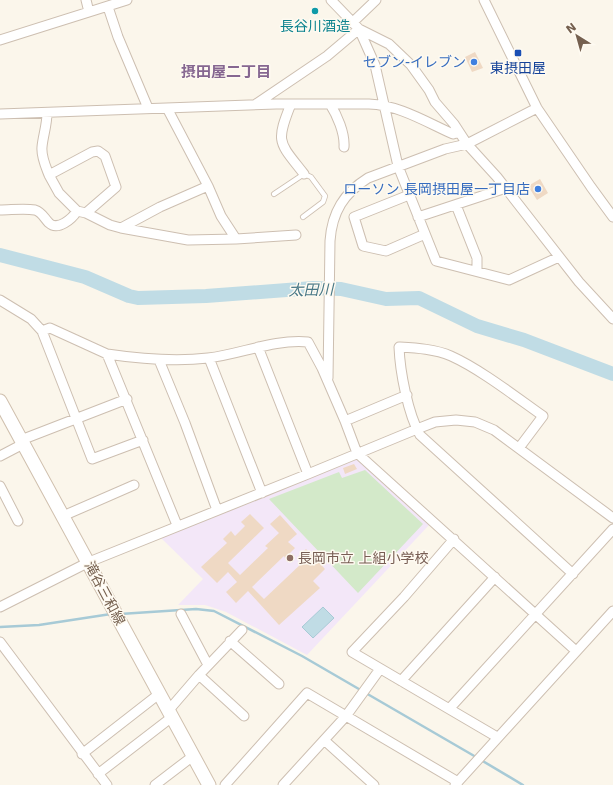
<svg xmlns="http://www.w3.org/2000/svg" width="613" height="785" font-family="'DejaVu Sans','Noto Sans JP',sans-serif">
  <style>
    .education { fill: #f3e7f8 }
    .green { fill: #d3e9c9 }
    .water { fill: #c0dce5; stroke: #a7cad6 }
    .lines { fill: none; stroke-linecap: round; stroke-linejoin: round }
    .stream { stroke: #a7cad6; stroke-width: 2.5 }
    .river { stroke: #c0dce5; stroke-width: 14 }
    .building { fill: #efd9c4 }
    .lane-casing { stroke: #cdbfb1; stroke-width: 6 }
    .street-casing { stroke: #cdbfb1; stroke-width: 11 }
    .secondary-casing { stroke: #d0c0ae; stroke-width: 15 }
    .lane { stroke: #fff; stroke-width: 4.5 }
    .street { stroke: #fff; stroke-width: 9 }
    .secondary { stroke: #fff; stroke-width: 13 }
    .culture-dot { fill: #0f9aa8; stroke: #fefaf1; stroke-width: 1.5 }
    .transit-dot { fill: #1a4fb4; stroke: #fefaf1; stroke-width: 1.5 }
    .shop-dot { fill: #3f7fe0; stroke: #fefaf1; stroke-width: 1.5 }
    .education-dot { fill: #8d6e63; stroke: #fefaf1; stroke-width: 1.5 }
    .labels { text-anchor: middle; dominant-baseline: central; stroke-width: 3; stroke-linejoin: round; paint-order: stroke }
    .culture-label { font-size: 14px; fill: #0d838f; stroke: #fefaf1 }
    .shop-label { font-size: 14px; fill: #366cbe; stroke: #fefaf1; text-anchor: end }
    .transit-label { font-size: 14px; fill: #164399; stroke: #fefaf1 }
    .education-label { font-size: 14px; fill: #785e54; stroke: #fefaf1; text-anchor: start }
    .street-label { font-size: 14px; fill: #75604f; stroke: #fefaf1 }
    .neighbourhood-label { font-size: 15px; font-weight: bold; fill: #866791; stroke: #fefaf1 }
    .water-label { font-size: 15px; font-style: italic; fill: #497887; stroke: #fefaf1 }
  </style>
  <rect width="100%" height="100%" fill="#fbf6eb"/>
  <path class="education" d="M358,459L430,524L307,655L226,612L205,605H178L203,579L160,537Z"/>
  <path class="green" d="M365,470L423,524L358,593L269,499L339,472L342,478Z"/>
  <path class="water" d="M323,607L334,618L313,638L302,627Z"/>
  <g class="lines">
    <path class="stream" d="M120,614L196,609L214,611L302,656L476,757
      M0,627L39,625L111,614
      M481,760L523,785"/>
    <path class="river" d="M0,255L85,277L129,296L138,298L206,296L313,288L341,289L386,299L419,298L477,326L524,340L613,374"/>
  </g>
  <path class="building" d="M475,52L483,68L472,72L465,57Z
    M540,179L548,193L537,200L528,186Z
    M354,464L357,469L345,474L343,468Z
    M250,514L264,528L228,563L240,575L268,548L265,546L279,533L270,524L280,515L297,534L288,542L295,548L285,558L284,556L252,587L264,599L303,562L298,557L306,549L325,569L313,581L320,588L279,625L248,591L236,603L226,592L237,582L228,572L217,583L201,567L227,543L223,539L231,531L235,536L245,526L241,522Z"/>
  <g class="lines">
    <defs>
      <path id="lane" d="M274,194L304,174L311,177L325,196L323,202L303,217"/>
      <path id="street" d="M86,0L89,12
        M331,0L359,29L389,44L411,65L429,90L435,102L454,124L467,144L497,177L579,282L613,319
        M484,0L537,108L591,187L613,217
        M108,7L118,37L148,108
        M352,23L376,0
        M359,29L375,65L398,166L436,261L509,280L559,257
        M0,40L127,0
        M256,104L327,56L359,29
        M291,104C275,143 279,142 304,174
        M330,104C337,115 345,133 344,147
        M47,113C47,125 43,136 42,147C41,157 46,167 49,175L92,152L98,151L105,156L116,187L86,213
        M0,114L276,104H369C399,105 426,122 453,134L459,132
        M49,175L59,193L77,211L86,213L110,225L121,228L160,207L208,186L167,108
        M409,195L354,217L363,246L386,251L425,234
        M456,205L477,258V271
        M0,210C11,210 24,208 35,210C42,212 44,218 49,223C58,231 72,219 77,211
        M418,217L506,188
        M121,228L188,240L236,239L221,216L208,186
        M236,239L296,235
        M0,300L31,319L42,331
        M258,347L308,474
        M107,354L50,328L42,331L92,459L143,440
        M209,358L262,493
        M159,360L185,423L217,510
        M328,378L330,241C332,212 344,193 368,178L445,149L467,144L537,108
        M345,421L407,395
        M21,440L127,399
        M519,448L543,416C516,397 480,369 451,356C435,349 416,348 399,347C400,372 408,414 420,435L573,574
        M0,456L23,444
        M0,486L18,521
        M63,516L134,485
        M177,525L107,354C141,359 175,362 208,358C242,354 273,339 308,342L322,368L345,421L357,453L576,651
        M454,539L404,597L352,652L497,737
        M0,607L89,562L308,474L417,429L435,422L456,420L475,422L494,430L613,518
        M181,614L208,665
        M230,641L279,684
        M0,642L107,785
        M199,675L244,716
        M401,681L495,577
        M450,708L613,529
        M168,711L199,675L242,630
        M324,740L374,785
        M82,754L159,694
        M98,774L172,717
        M155,785L193,756
        M225,785L307,693L458,782
        M283,785L346,716L380,669
        M455,785L613,611"/>
      <path id="secondary" d="M0,401L209,785"/>
    </defs>
    <use href="#lane" class="lane-casing"/>
    <use href="#street" class="street-casing"/>
    <use href="#secondary" class="secondary-casing"/>
    <use href="#lane" class="lane"/>
    <use href="#street" class="street"/>
    <use href="#secondary" class="secondary"/>
  </g>
  <circle class="culture-dot" cx="315" cy="11" r="4"/>
  <rect class="transit-dot" x="514" y="49" width="8" height="8" rx="2"/>
  <g class="shop-dot">
    <circle cx="474" cy="62" r="4"/>
    <circle cx="538" cy="189" r="4"/>
  </g>
  <circle class="education-dot" cx="290" cy="558" r="4"/>
  <g class="labels">
    <g class="culture-label">
      <text x="315" y="26">長谷川酒造</text>
    </g>
    <g class="shop-label">
      <text x="466" y="62">セブン-イレブン</text>
      <text x="530" y="189">ローソン 長岡摂田屋一丁目店</text>
    </g>
    <g class="transit-label">
      <text x="518" y="68">東摂田屋</text>
    </g>
    <g class="education-label">
      <text x="298" y="558">長岡市立 上組小学校</text>
    </g>
    <g class="street-label">
      <text transform="translate(105 593) rotate(62)">滝谷三和線</text>
    </g>
    <g class="neighbourhood-label">
      <text x="226" y="72">摂田屋二丁目</text>
    </g>
    <g class="water-label">
      <text transform="translate(311 290) rotate(-1)">太田川</text>
    </g>
  </g>
  <g transform="translate(577 36) rotate(323)" stroke="#fefaf1" stroke-width="3" paint-order="stroke">
  <path d="M0-3L7 15L0 10L-7 15Z" fill="#75604f"/>
  <text y="-6" font-size="11" font-weight="bold" text-anchor="middle" fill="#75604f">N</text>
  </g>
</svg>
